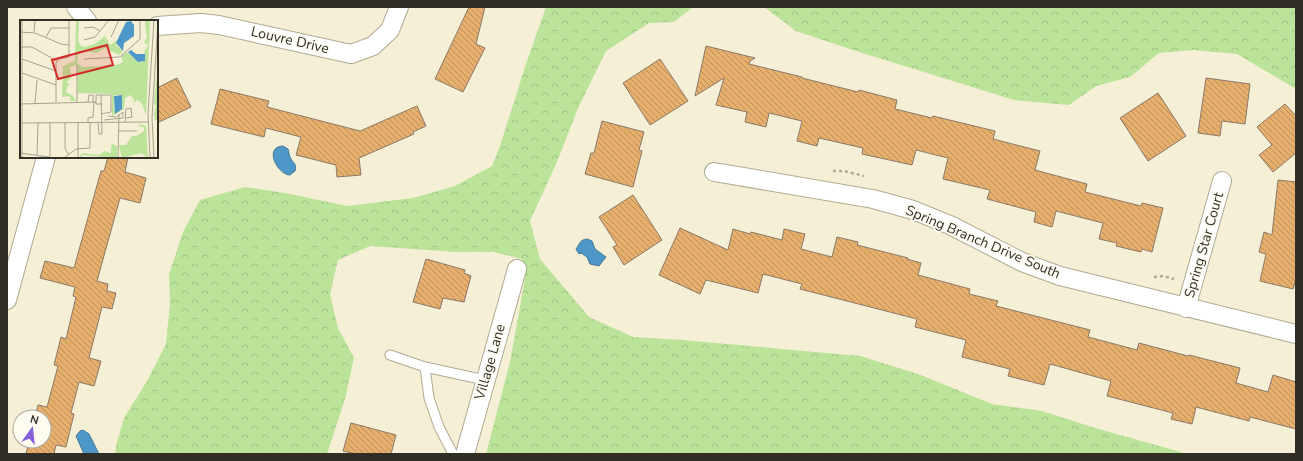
<svg xmlns="http://www.w3.org/2000/svg" width="1303" height="461" font-family="'Nunito Sans',sans-serif">
  <style>
    .forest { fill: url(#forest-crowns) }
    .water { fill: #4d98c9; stroke: #457898 }
    .building { fill: url(#building-back-hatch); stroke: #8b7966 }
    .lines { fill: none; stroke-linecap: round; stroke-linejoin: round }
    .lane-casing { stroke: #b0ab92; stroke-width: 11 }
    .street-casing { stroke: #b0ab92; stroke-width: 20 }
    .path { stroke: #adaa95; stroke-width: 2.5; stroke-dasharray: 3 3; stroke-linecap: butt }
    .lane { stroke: #fff; stroke-width: 9 }
    .street { stroke: #fff; stroke-width: 18 }
    .labels { text-anchor: middle; dominant-baseline: central; stroke-width: 3.5; stroke-linejoin: round; paint-order: stroke }
    .street-label { font-size: 14px; fill: #312f25; stroke: #fefcf1 }
    .inset-road { fill: none; stroke: #a6a28f; stroke-width: 1 }
    .view { fill: #d62828; fill-opacity: 0.15; stroke: #d62828; stroke-width: 2 }
    .inset-edge { fill: none; stroke: #312f25; stroke-width: 2 }
  </style>
  <defs>
    <pattern id="forest-crowns" width="20" height="18" patternUnits="userSpaceOnUse"><rect width="20" height="18" fill="#bbe39a"/><path d="M2 6a3 3 0 1 1 6 0M12 15a3 3 0 1 1 6 0" fill="none" stroke="#a1c385"/></pattern>
    <pattern id="building-back-hatch" width="6" height="6" patternUnits="userSpaceOnUse"><rect width="6" height="6" fill="#e7af6e"/><path d="M-1 5l2 2M0 0l6 6M5-1l2 2" fill="none" stroke="#bc8f5a"/></pattern>
  </defs>
  <rect width="100%" height="100%" fill="#f4efd5"/>
  <path class="forest" d="M546,7H693L674,22L649,23L606,51L578,108L557,162L530,221L540,259L589,317L633,337L682,340L860,356L918,374L992,404L1042,411L1095,428L1188,454H486L510,362L525,279L522,259L493,252H457L370,246L338,260L330,294L338,328L354,358L345,399L327,454H115L116,446L124,418L147,381L166,344L170,303L169,275L183,232L200,200L245,187L285,193L347,206L413,198L455,186L492,166L500,146L526,64Z
    M764,7H1296V89L1237,54L1193,50L1159,53L1130,77L1096,86L1069,105L1014,100L856,51L796,31Z"/>
  <path class="water" d="M283,146L288,149C289,152 289,156 291,159C294,164 297,164 295,171L290,175C278,175 263,147 283,146Z
    M587,239L592,241L595,249L606,257L599,266L590,264L587,257L581,253L579,254L576,249C580,244 579,240 587,239Z
    M83,430L89,434L99,454H84L76,436L80,431Z"/>
  <path class="building" d="M469,7H485L476,44L485,48L463,92L435,79Z
    M706,46L755,58L750,61L749,64L802,77V78L858,92L859,90L897,100L895,109L932,118L933,116L995,131L993,139L1040,151L1035,170L1087,184L1085,192L1141,206L1142,203L1163,208L1152,252L1142,249L1141,252L1116,246L1117,243L1099,239L1103,223L1056,211L1052,227L1034,222L1036,212L987,199L990,190L943,179L948,158L916,150L912,165L862,154L863,148L819,138L817,146L797,141L802,121L769,113L766,127L745,122L747,112L716,105L724,78L695,96Z
    M660,59L688,101L650,125L623,83Z
    M177,78L191,107L157,123V88Z
    M1206,78L1250,84L1245,124L1222,121L1220,136L1198,133Z
    M220,89L269,101L267,107L360,131L417,106L426,126L413,132L414,134L359,158L361,175L337,177L336,165L296,155L301,137L266,128L264,137L211,124Z
    M1158,93L1186,136L1148,161L1120,118Z
    M1285,104L1296,116V153L1273,172L1259,155L1272,145L1257,127Z
    M602,121L644,132L639,150L642,151L633,187L585,174L591,153H594Z
    M108,157H128L125,172L146,178L140,203L120,198L97,281L108,284L107,291L116,293L112,309L102,307L92,346L89,358L101,361L94,386L79,382L71,413L74,414L66,447L56,445L54,454H26L29,441H44V417H35L38,405L47,407L58,366L54,365L61,337L66,339L76,297L73,296L75,287L40,278L45,261L74,268L101,171H104Z
    M1278,180L1296,182V279L1293,289L1260,281L1266,254L1259,252L1264,232L1272,235Z
    M633,195L662,240L624,265L613,247L617,245L599,217Z
    M680,228L728,250L733,229L750,234L751,232L782,240L784,229L805,234L801,249L832,257L837,237L858,242L857,245L908,258L907,259L921,263L918,275L970,289L969,294L998,301L996,306L1090,330L1088,337L1137,350L1139,343L1188,356L1189,355L1240,368L1236,383L1268,392L1273,375L1296,382V429L1250,417L1249,421L1196,407L1192,424L1171,419L1173,413L1107,396L1111,381L1050,364L1044,385L1008,376L1010,369L962,357L966,340L915,327L917,319L800,289L802,284L763,274L758,293L706,280L700,294L659,275Z
    M426,259L465,270L464,273L471,276L464,302L443,298L440,309L413,302Z
    M351,423L396,435L391,454H356L343,451Z"/>
  <g class="lines">
    <defs>
      <path id="lane" d="M390,355L425,367L429,398L439,427L453,454
        M425,367L485,380"/>
      <path id="street" d="M76,7L87,21
        M157,26L201,23L219,25L351,54L373,46L390,30L399,7
        M714,172L873,199L913,210L950,225L1022,262L1060,276L1296,334
        M7,300L46,157
        M1186,308L1222,181
        M465,454L517,269"/>
    </defs>
    <use href="#lane" class="lane-casing"/>
    <use href="#street" class="street-casing"/>
    <path class="path" d="M833,171H844L864,176
      M1154,277L1163,276L1174,279"/>
    <use href="#lane" class="lane"/>
    <use href="#street" class="street"/>
  </g>
  <g class="labels">
    <g class="street-label">
      <text transform="translate(290 40) rotate(13)">Louvre Drive</text>
      <text transform="translate(983 242) rotate(23)">Spring Branch Drive South</text>
      <text transform="translate(1204 245) rotate(-74)">Spring Star Court</text>
      <text transform="translate(490 362) rotate(-74)">Village Lane</text>
    </g>
  </g>
  <g transform="translate(20 20)">
    <rect width="138" height="138" fill="#f4efd5"/>
    <path d="M56,0L59,2L58,20L60,25L64,27L75,24L85,16L90,25L97,20L96,25L103,31L99,35L85,28L76,33L63,31L58,35L57,43L63,47L97,45L103,42L101,37L107,32L119,42H123L125,30L120,33L127,28L128,24L124,23L127,17L125,5V0H130L126,95L122,84L118,80L114,82L113,88L114,79L110,75L105,78L104,89L92,96V74L58,73L57,45L50,47L51,58L46,62L51,65H48L46,72L53,76L56,81H51L49,76L42,77L43,46L55,41ZM94,75H102V89H94ZM138,45V100H135L134,94L136,86L134,83ZM121,104L126,106L128,138L121,133L102,138L99,125H106L112,116H116L124,111V107L118,106ZM92,119V124L97,126V138L63,135L59,138L62,133L79,135L85,131L91,133Z" fill="#bbe39a" fill-rule="evenodd"/>
    <path d="M106,2L111,1L114,5V16L104,23L103,31L96,23ZM111,30L116,34H125V41L118,42L108,32ZM102,75V89L95,94L94,76Z" fill="#4d98c9"/>
    <path class="inset-road" d="M64,8L73,7L80,11M0,12L15,13L41,24L49,25M14,12L15,0M26,17L31,8H49M91,17L99,0M64,20L75,17L89,0M0,27H12L37,41M2,39L36,51M64,39L100,37L120,19V0M2,53L36,65M36,82V43L39,39L49,37V0M57,82V45M68,82L69,75H73V82M15,83L17,60M0,84L76,82M81,94L91,92V75H76V84H82M84,100L103,98V92L96,97L88,96M78,102L79,114H82L81,75M105,102L106,89L111,88L112,97L106,98M0,103L129,102M45,103V128L48,134M58,103V138M68,103V98L73,97L74,82M99,111H117M0,133L29,137M17,135L18,103M30,137V103M2,138V0M44,138L56,129L70,128V103M98,138L99,94M130,138L128,93L134,0M134,138L132,98L138,1"/>
    <path class="view" d="M87,25L93,45L38,59L32,40Z"/>
    <rect width="138" height="138" class="inset-edge"/>
  </g>
  <rect width="1303" height="461" fill="none" stroke="#312f25" stroke-width="16"/>
  <g transform="translate(32 429) rotate(15)"><circle r="19" fill="#fefcf1" stroke="#acaa9f"/>
  <path d="M0-3L7 15L0 10L-7 15Z" fill="#8560da"/>
  <text y="-6" font-size="11" font-weight="bold" text-anchor="middle" fill="#312f25">N</text>
  </g>
</svg>
